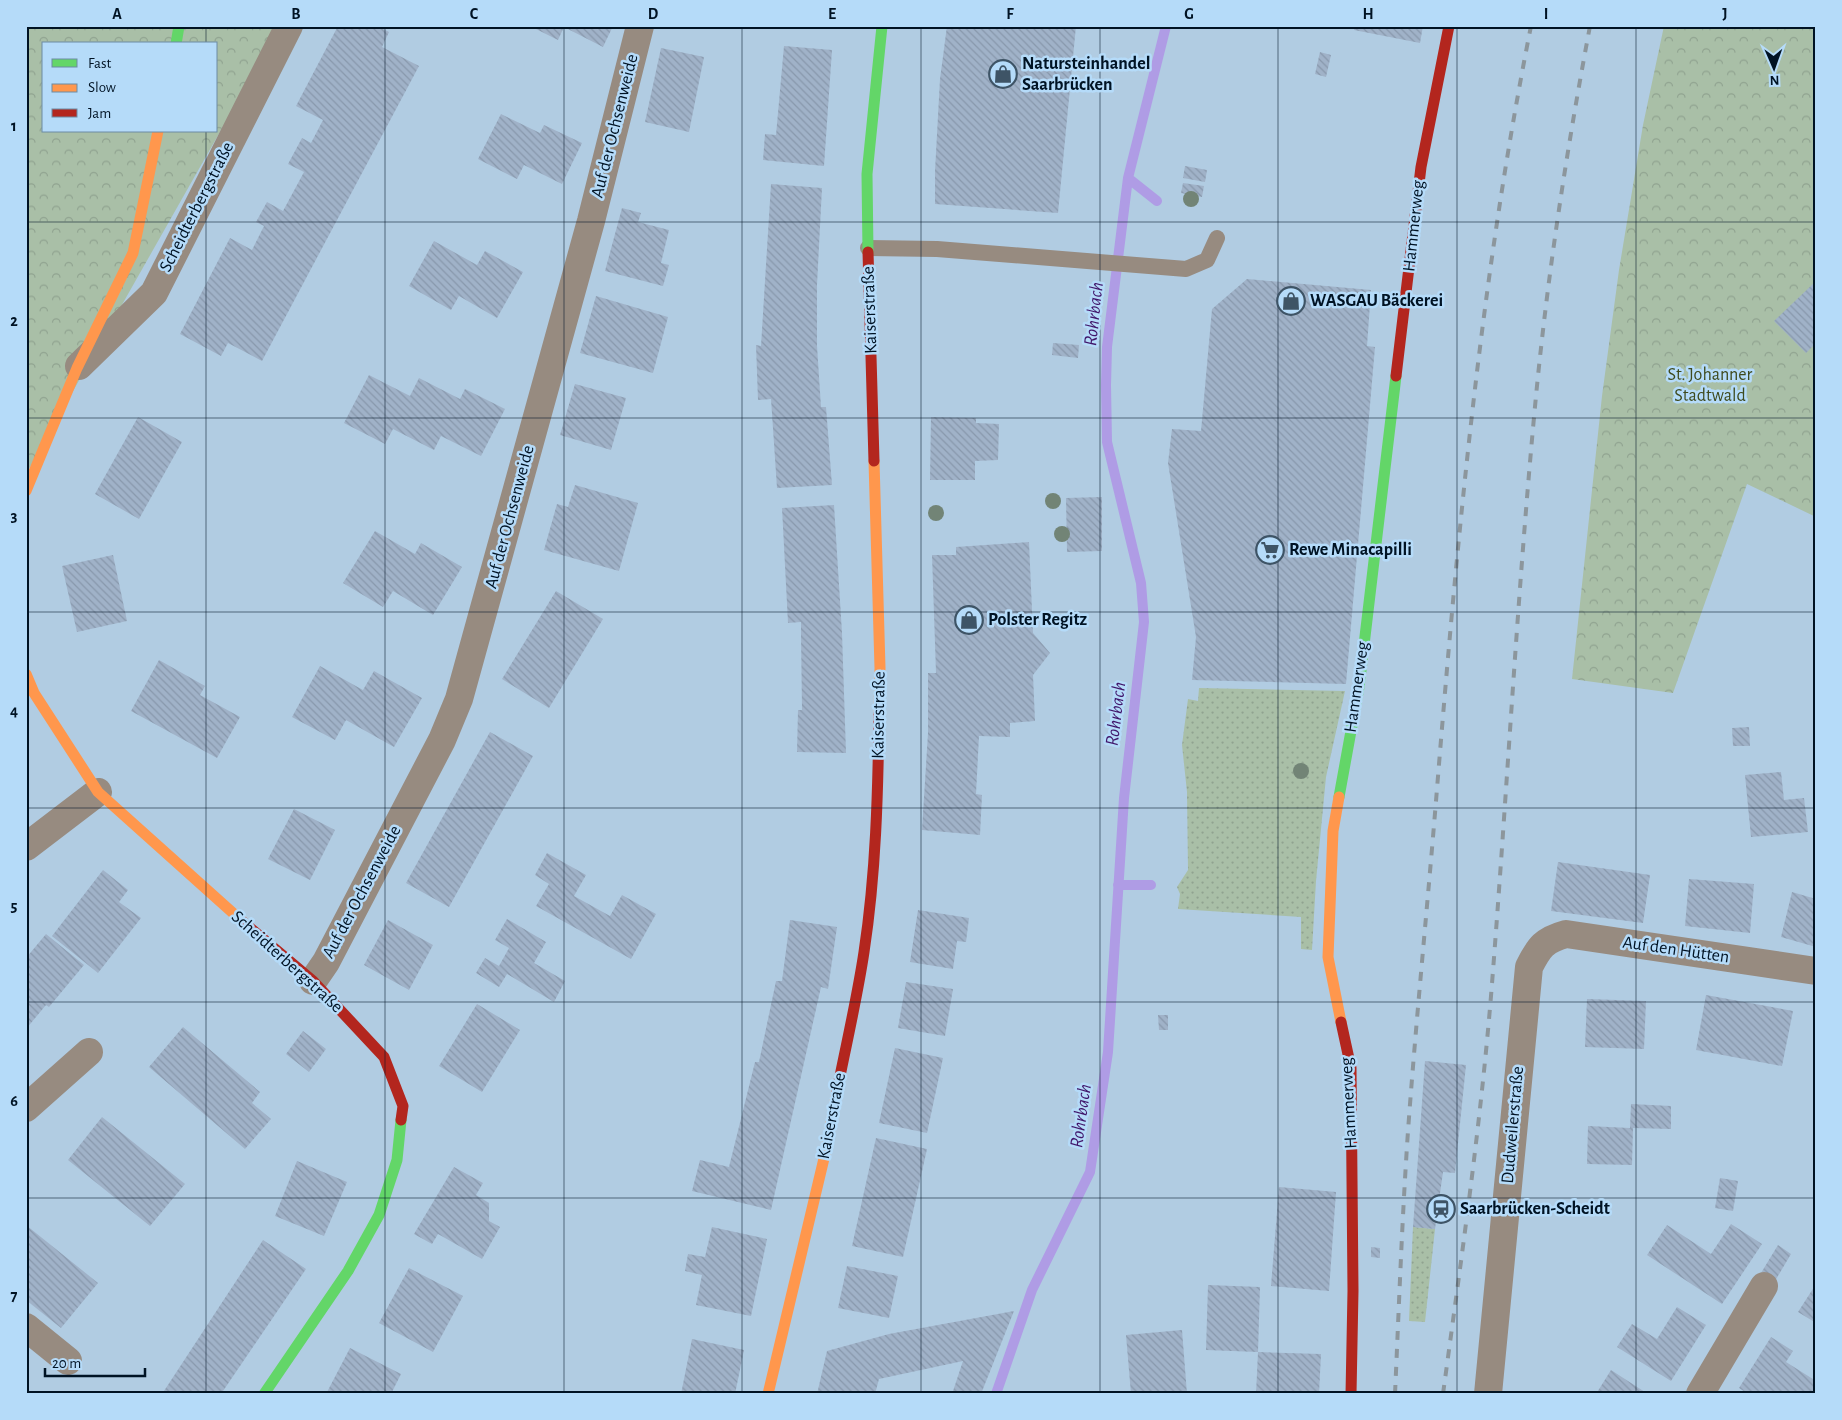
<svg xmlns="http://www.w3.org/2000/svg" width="1842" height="1420" font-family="'Alegreya Sans',sans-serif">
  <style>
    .green { fill: url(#green-dots) }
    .forest { fill: url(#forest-crowns); fill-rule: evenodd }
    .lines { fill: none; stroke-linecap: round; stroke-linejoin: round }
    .stream { stroke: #af9ce5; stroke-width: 10 }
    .building { fill: url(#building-back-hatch) }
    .lane { stroke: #978b80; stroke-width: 16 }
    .street { stroke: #978b80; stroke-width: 28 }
    .fast { stroke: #63d668; stroke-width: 11 }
    .slow { stroke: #ff974d; stroke-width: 11 }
    .jam { stroke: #b3261e; stroke-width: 11 }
    .rail { stroke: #8c969c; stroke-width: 4; stroke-dasharray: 9 9; stroke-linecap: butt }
    .tree { fill: #728476 }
    .grid { fill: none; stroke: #001324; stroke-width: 1; stroke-opacity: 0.55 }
    .labels { text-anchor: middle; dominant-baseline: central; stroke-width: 5; stroke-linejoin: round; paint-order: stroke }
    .poi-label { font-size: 18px; font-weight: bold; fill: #001324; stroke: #b5dbf9; text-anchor: start }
    .street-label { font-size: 18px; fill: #001324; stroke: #b5dbf9 }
    .park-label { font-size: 18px; fill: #3e4a1d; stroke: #b5dbf9 }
    .water-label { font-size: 19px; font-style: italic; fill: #40156a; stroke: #b5dbf9 }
    .neatline { fill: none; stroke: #001324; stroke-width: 2 }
    .grid-label { font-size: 16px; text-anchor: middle; font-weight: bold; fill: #001324 }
  </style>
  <defs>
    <pattern id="green-dots" width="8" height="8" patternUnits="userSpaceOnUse" patternTransform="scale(1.25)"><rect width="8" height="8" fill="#a9bfa7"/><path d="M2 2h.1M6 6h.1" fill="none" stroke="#90a390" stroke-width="1.8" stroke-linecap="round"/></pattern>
    <pattern id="forest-crowns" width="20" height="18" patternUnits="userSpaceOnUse" patternTransform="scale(1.25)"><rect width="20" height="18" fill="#a9bfa7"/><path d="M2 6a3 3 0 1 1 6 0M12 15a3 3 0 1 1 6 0" fill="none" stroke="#90a390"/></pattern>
    <pattern id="building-back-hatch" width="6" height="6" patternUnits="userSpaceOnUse" patternTransform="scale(1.25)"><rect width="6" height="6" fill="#a0b2c8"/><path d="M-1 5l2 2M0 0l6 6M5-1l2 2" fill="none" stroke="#8898ac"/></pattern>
  </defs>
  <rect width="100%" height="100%" fill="#b1cce2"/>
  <path class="green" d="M1199,688L1345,691L1326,777L1316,881L1312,950L1301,949V917L1178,909L1180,894L1177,887L1188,870L1187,792L1182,745L1188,699L1198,701Z
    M1413,1227L1435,1229L1425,1322L1409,1321Z"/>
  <path class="forest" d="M26,26H280L26,474ZM44,44H216V131H44Z
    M1664,26H1816V517L1747,484L1673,693L1572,679L1602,396L1619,270L1643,125Z"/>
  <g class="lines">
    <path class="stream" d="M1128,178L1157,201
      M1118,885H1151
      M996,1394L1032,1290L1090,1172L1108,1052L1124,798L1144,622L1141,583L1107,442L1106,385L1107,347L1128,178L1166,26"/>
  </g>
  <path class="building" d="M338,26H378L389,32L382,47L419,66L262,361L228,343L221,356L180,334L230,238L252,250L264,226L256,222L267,202L283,211L304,172L288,164L302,138L311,143L323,120L296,106Z
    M530,26H613L603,47L564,27L558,40Z
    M947,26H1076L1058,213L935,204V171L940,79Z
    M1355,26H1423L1420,43L1354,30Z
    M784,46L832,50L824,166L763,160L765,134L776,135Z
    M661,48L704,57L689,132L645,122Z
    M1320,52L1331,55L1326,77L1315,74Z
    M501,114L540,133L544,125L582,143L562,184L524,165L517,179L478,159Z
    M1185,166L1207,170L1205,182L1183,178Z
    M1183,183L1204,186L1202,197L1181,193Z
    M771,184L822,188L817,285V346L821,407H826L832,485L777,488L771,399L758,400L756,345L761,346Z
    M622,208L641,213L638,222L669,230L661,263L669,265L663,286L605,271Z
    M434,241L477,265L485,251L523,272L497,318L459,296L451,310L409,286Z
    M1247,279L1371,290L1367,346L1375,347L1346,684L1192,680L1196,637L1168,463L1172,429L1201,431L1212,309Z
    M1816,281V343L1806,353L1774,321Z
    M596,296L668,317L653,373L580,353Z
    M1053,343L1079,345L1078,358L1052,355Z
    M369,375L410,396L419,378L460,399L465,389L505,409L481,456L441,436L434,450L393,429L385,444L344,423Z
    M575,384L626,398L611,450L560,435Z
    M138,417L182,442L139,519L95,494Z
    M931,417L976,418V423L999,424L998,460L975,461V480H930Z
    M575,485L638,503L619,571L544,550L557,504L568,507Z
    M1102,497V551L1067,552L1066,498Z
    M834,505L842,633L846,753L797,752L798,710H802L801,634V622L788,623L782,508Z
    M375,531L415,554L421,543L462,567L433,615L393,591L383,607L343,583Z
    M1029,542L1033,633L1050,653L1033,675L1035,721L1010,723V737L979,736L976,794L982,795L980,835L922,830L928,733V673H936L932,555H956V547Z
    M113,555L127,621L77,632L62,566Z
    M556,591L603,619L549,708L502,679Z
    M159,660L205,686L200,695L240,717L217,758L131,711Z
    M320,666L363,690L374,671L422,698L394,747L346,720L335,740L292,717Z
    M1749,727L1750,746H1733L1732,728Z
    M490,732L533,756L449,907L406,883Z
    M1781,772L1784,800L1804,798L1808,832L1751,837L1745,775Z
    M294,809L335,830L310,880L268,859Z
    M547,853L586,875L574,896L610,916L622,895L656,914L631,959L536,906L549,884L535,875Z
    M1558,862L1650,875L1643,923L1551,911Z
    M103,870L128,890L119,902L141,918L98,973L52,936Z
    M1689,879L1754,884L1750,933L1685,926Z
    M1792,892L1816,899V947L1781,937Z
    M918,910L969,918L966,942L957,941L953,969L910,962Z
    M507,919L546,942L534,963L565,981L554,1002L507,974L499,987L476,973L485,958L499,966L509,948L495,940Z
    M388,920L433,945L409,990L364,965Z
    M790,920L837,927L828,989L821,987L771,1210L692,1191L700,1160L729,1167L755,1062H759L776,981H782Z
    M46,934L84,965L49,1007L46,1005L26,1029V958Z
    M906,982L953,989L945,1036L898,1028Z
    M1706,995L1793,1011L1782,1066L1696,1050Z
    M1587,999L1646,1001L1644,1049L1585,1047Z
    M477,1004L520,1030L482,1092L439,1066Z
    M1158,1015H1168V1030H1159Z
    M183,1027L260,1092L252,1103L271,1119L245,1149L149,1067Z
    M303,1031L326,1049L309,1072L286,1054Z
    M895,1048L943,1058L927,1133L879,1123Z
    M1425,1061L1466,1065L1455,1173L1443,1172L1435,1229L1413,1227Z
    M1631,1104L1671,1106V1129L1633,1128L1632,1165L1587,1164L1588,1126L1630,1128Z
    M102,1117L185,1184L150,1226L68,1160Z
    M876,1138L927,1149L903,1257L852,1246Z
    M297,1161L347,1182L324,1236L275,1216Z
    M454,1167L483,1183L476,1195L489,1203V1221L500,1227L482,1259L438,1234L432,1244L414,1234Z
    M1720,1178L1738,1181L1733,1211L1715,1208Z
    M1279,1187L1336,1192L1329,1291L1271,1286Z
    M1731,1224L1762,1244L1722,1304L1647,1255L1667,1225L1711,1254Z
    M26,1225L98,1283L61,1328L26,1300Z
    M712,1227L767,1239L751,1316L696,1305L702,1275L685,1271L688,1254L705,1257Z
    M263,1240L306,1269L221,1394H162Z
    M1778,1245L1791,1254L1775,1281L1761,1273Z
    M1371,1247L1380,1248V1258L1371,1257Z
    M847,1266L898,1276L889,1318L838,1308Z
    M409,1268L463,1296L433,1352L379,1323Z
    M1816,1284V1323L1798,1312Z
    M1208,1285L1260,1287L1258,1352L1206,1350Z
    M1677,1307L1706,1325L1671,1381L1617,1347L1632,1324L1657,1339Z
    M1014,1311L981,1394H952L963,1361L879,1379L875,1394H817L827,1351L889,1334Z
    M1182,1330L1187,1394H1131L1126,1335Z
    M1771,1337L1793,1351L1786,1362L1816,1381V1390L1813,1394H1748L1739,1388Z
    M692,1339L744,1350L735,1394H681Z
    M350,1348L401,1374L391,1394H326Z
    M1258,1352L1321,1354L1319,1394H1256Z
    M1611,1370L1648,1394H1596Z"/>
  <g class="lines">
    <path class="lane" d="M868,248L937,249L1186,269L1207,260L1217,238"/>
    <path class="street" d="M79,366L154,293L289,26
      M26,847L98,792
      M313,981L326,962L442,740L459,699L591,221L640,26
      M26,1108L89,1052
      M26,1327L68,1361
      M1488,1394L1529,967C1539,947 1544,940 1566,934L1816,971
      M1700,1394L1764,1286"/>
    <path class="fast" d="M176,44L179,26
      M868,252L867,174L882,26
      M1339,797L1359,687L1396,376
      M264,1394L348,1271L379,1215L397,1160L401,1120"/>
    <path class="slow" d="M874,461L880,668L879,713
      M26,491L77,368L133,253L158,131
      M26,674L34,693L98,792L243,922
      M1339,797L1333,831L1328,957L1341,1022
      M768,1394L826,1150L837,1091"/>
    <path class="jam" d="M868,252L874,461
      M1396,376L1421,167L1449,26
      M243,922L313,981L384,1057L403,1106L401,1120
      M1341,1022L1351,1068L1353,1291L1351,1394
      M837,1091C846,1045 857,999 864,952C876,873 878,793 879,713"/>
    <path class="rail" d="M1395,1394C1399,1306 1402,1219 1408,1131C1416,1021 1427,911 1436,801C1457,542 1480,282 1531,26
      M1443,1394C1461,1261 1480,1129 1491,996C1507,796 1517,595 1536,396C1548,272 1567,148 1590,26"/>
  </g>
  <g class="tree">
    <circle cx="1191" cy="199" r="8"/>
    <circle cx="1053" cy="501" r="8"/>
    <circle cx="936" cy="513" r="8"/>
    <circle cx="1062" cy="534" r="8"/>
    <circle cx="1301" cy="771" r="8"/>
  </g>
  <path class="grid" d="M206,26V44M385,26V1394M564,26V1394M742,26V1394M921,26V1394M1100,26V1394M1278,26V1394M1457,26V1394M1636,26V1394M206,131V1394M26,222H1816M26,418H1816M26,612H1816M26,808H1816M26,1002H1816M26,1198H1816"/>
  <defs>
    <symbol id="shop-ring" viewBox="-11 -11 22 22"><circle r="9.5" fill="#b5dbf9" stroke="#3e5466" stroke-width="1.5"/><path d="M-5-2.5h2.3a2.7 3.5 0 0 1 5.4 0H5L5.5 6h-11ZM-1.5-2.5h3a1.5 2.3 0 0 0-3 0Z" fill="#3e5466"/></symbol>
    <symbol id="supermarket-ring" viewBox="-11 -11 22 22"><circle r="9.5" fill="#b5dbf9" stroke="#3e5466" stroke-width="1.5"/><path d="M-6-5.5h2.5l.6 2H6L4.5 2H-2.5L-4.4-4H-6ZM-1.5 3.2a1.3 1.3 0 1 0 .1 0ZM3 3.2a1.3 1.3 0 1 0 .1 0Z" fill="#3e5466"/></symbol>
    <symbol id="station-ring" viewBox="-11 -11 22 22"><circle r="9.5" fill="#b5dbf9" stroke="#3e5466" stroke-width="1.5"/><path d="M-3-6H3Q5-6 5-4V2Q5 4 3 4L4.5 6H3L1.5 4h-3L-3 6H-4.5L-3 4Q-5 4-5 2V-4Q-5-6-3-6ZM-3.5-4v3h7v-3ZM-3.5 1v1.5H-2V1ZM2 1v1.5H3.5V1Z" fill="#3e5466"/></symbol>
  </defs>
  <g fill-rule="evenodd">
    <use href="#shop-ring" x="987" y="58" width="32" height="32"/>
    <use href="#shop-ring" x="1275" y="285" width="32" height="32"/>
    <use href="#supermarket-ring" x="1254" y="534" width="32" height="32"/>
    <use href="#shop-ring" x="953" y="604" width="32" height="32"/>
    <use href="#station-ring" x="1425" y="1193" width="32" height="32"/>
  </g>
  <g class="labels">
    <g class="poi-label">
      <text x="1022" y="64">Natursteinhandel<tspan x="1022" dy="21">Saarbrücken</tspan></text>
      <text x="1310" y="301">WASGAU Bäckerei</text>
      <text x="1289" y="550">Rewe Minacapilli</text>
      <text x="988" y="620">Polster Regitz</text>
      <text x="1460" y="1209">Saarbrücken-Scheidt</text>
    </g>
    <g class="street-label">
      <text transform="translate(615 126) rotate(-76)">Auf der Ochsenweide</text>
      <text transform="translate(197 207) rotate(-63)">Scheidterbergstraße</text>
      <text transform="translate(1414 226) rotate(-84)">Hammerweg</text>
      <text transform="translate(870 310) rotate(-92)">Kaiserstraße</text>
      <text transform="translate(510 517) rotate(-75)">Auf der Ochsenweide</text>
      <text transform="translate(1357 687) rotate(-82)">Hammerweg</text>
      <text transform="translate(879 715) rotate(-89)">Kaiserstraße</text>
      <text transform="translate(362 892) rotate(-62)">Auf der Ochsenweide</text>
      <text transform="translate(1676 950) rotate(8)">Auf den Hütten</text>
      <text transform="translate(287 962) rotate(42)">Scheidterbergstraße</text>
      <text transform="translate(1349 1103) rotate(-93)">Hammerweg</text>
      <text transform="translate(832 1116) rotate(-79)">Kaiserstraße</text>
      <text transform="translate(1513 1125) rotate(-85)">Dudweilerstraße</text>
    </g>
    <g class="park-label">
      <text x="1710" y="375">St. Johanner<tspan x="1710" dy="21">Stadtwald</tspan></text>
    </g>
    <g class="water-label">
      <text transform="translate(1094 314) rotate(-84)">Rohrbach</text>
      <text transform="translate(1116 714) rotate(-83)">Rohrbach</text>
      <text transform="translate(1081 1116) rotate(-82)">Rohrbach</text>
    </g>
  </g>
  <rect width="1842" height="1420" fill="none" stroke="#b5dbf9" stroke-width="55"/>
  <rect x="42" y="42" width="175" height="90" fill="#b5dbf9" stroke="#6d8ba4"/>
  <rect x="52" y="59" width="25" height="8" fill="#63d668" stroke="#6d8ba4"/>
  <text x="88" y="68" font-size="15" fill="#001324">Fast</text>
  <rect x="52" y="84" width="25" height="8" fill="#ff974d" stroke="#6d8ba4"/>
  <text x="88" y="92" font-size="15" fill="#001324">Slow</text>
  <rect x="52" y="109" width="25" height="8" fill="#b3261e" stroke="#6d8ba4"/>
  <text x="88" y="118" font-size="15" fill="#001324">Jam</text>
  <g transform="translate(1774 68) rotate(178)" stroke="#b5dbf9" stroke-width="4" paint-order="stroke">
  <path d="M0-4L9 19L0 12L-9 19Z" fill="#001324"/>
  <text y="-8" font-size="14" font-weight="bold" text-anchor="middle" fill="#001324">N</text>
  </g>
  <path d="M45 1368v8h100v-8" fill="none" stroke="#001324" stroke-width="2.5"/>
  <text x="52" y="1368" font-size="15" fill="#001324" stroke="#b5dbf9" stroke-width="4" paint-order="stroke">20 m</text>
  <rect x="28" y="28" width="1786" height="1364" class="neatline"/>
  <g class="grid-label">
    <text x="117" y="19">A</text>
    <text x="296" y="19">B</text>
    <text x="474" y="19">C</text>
    <text x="653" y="19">D</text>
    <text x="832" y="19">E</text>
    <text x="1010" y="19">F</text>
    <text x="1189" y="19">G</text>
    <text x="1368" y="19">H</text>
    <text x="1546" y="19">I</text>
    <text x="1725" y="19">J</text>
    <text x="14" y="131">1</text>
    <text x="14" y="326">2</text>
    <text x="14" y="521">3</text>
    <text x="14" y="716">4</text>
    <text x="14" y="911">5</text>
    <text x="14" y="1106">6</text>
    <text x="14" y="1301">7</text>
  </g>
</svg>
